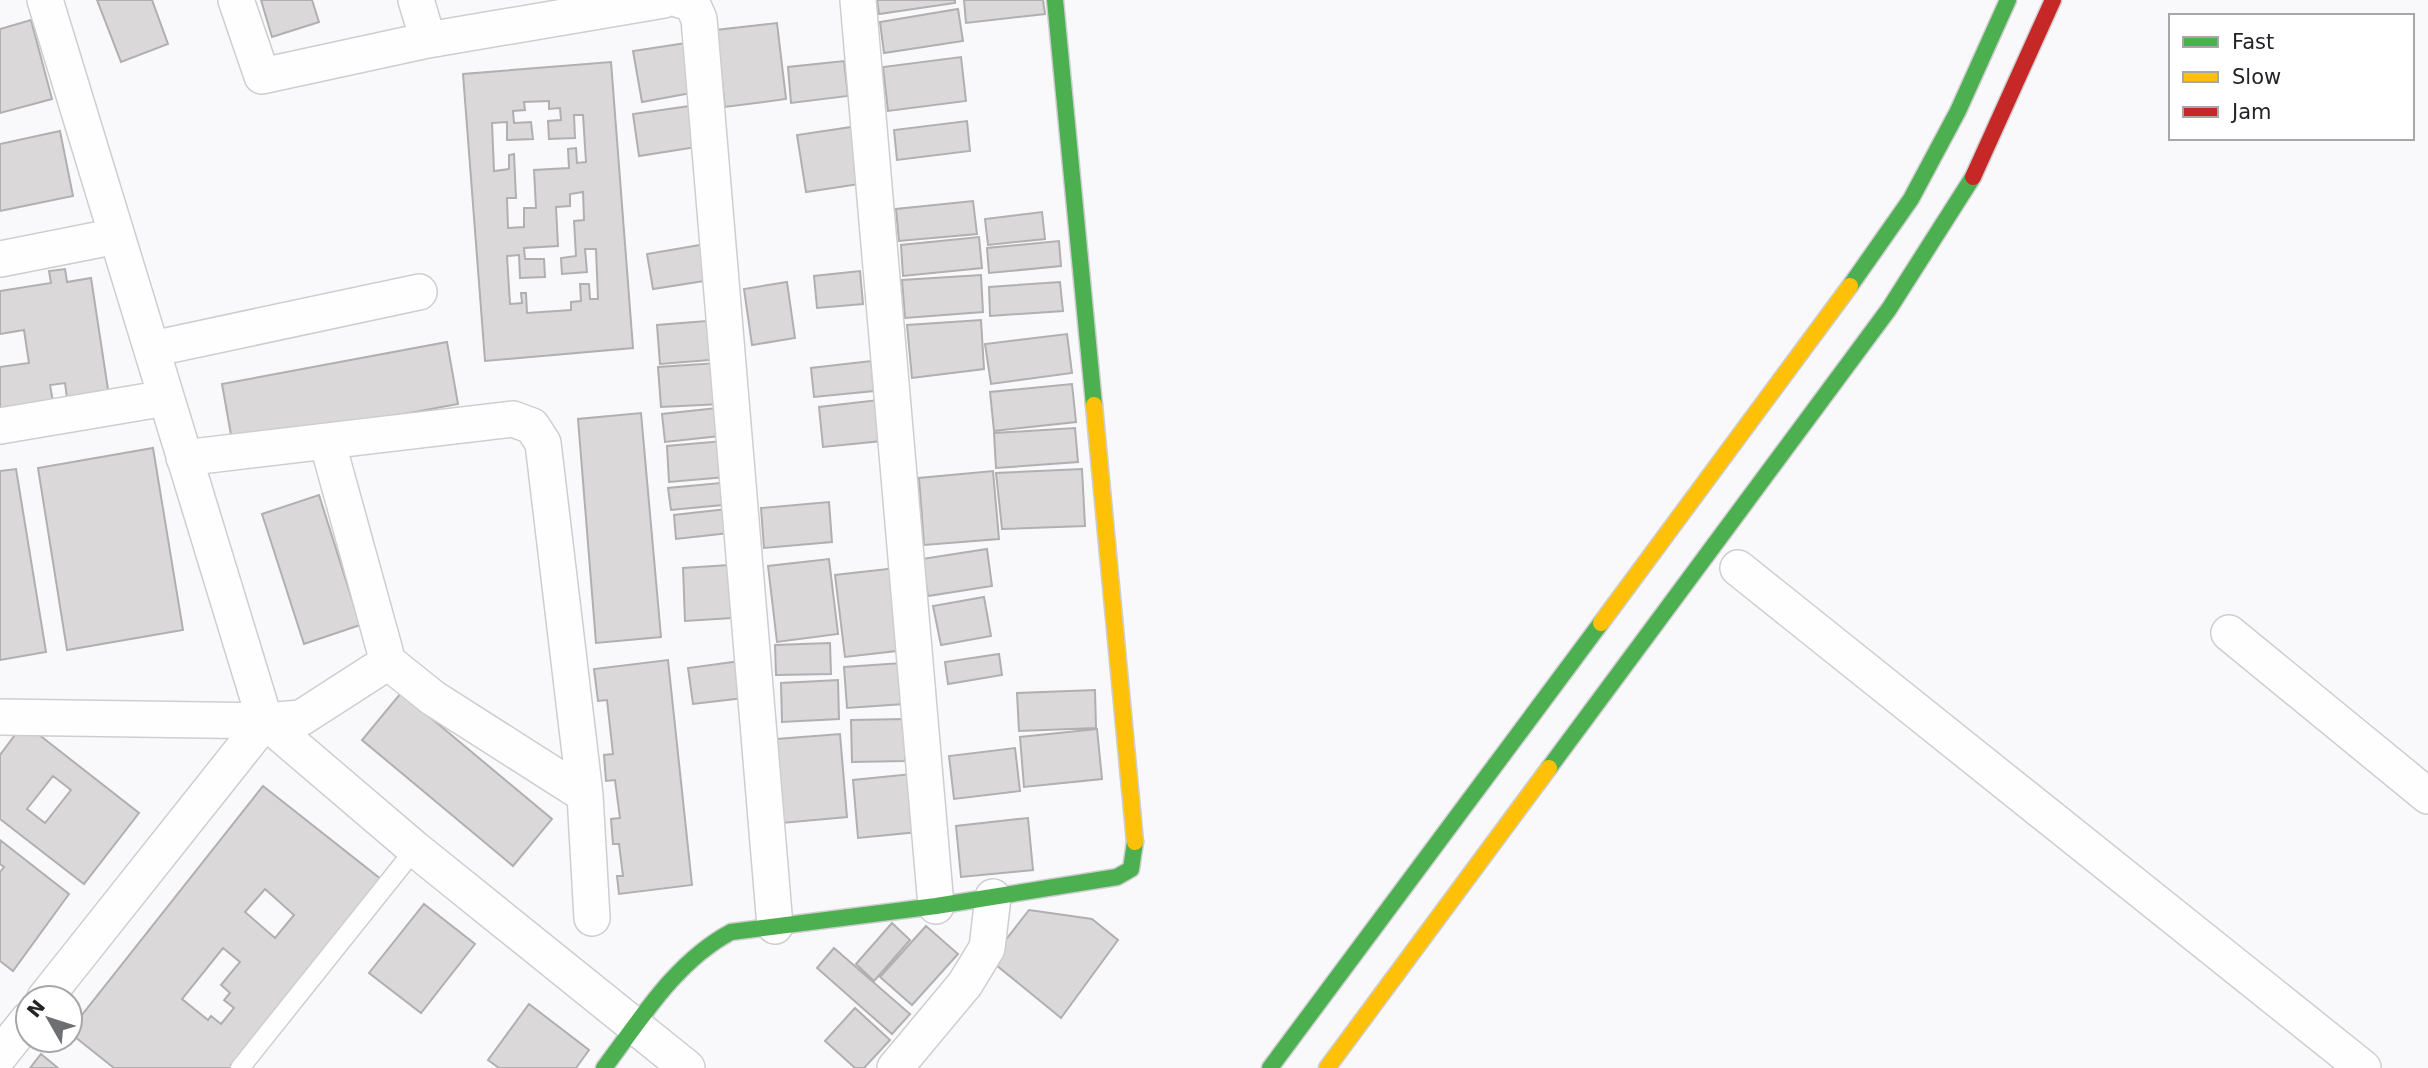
<svg xmlns="http://www.w3.org/2000/svg" width="2428" height="1068" font-family="'DejaVu Sans',sans-serif">
  <style>
    .building { fill: #dad8d8; stroke: #b1afaf; stroke-width: 2; fill-rule: evenodd }
    .lines { fill: none; stroke-linecap: round; stroke-linejoin: round }
    .lane-casing { stroke: #ceced1; stroke-width: 21 }
    .street-casing { stroke: #ceced1; stroke-width: 38 }
    .fast-casing { stroke: #ceced1; stroke-width: 19 }
    .slow-casing { stroke: #ceced1; stroke-width: 19 }
    .jam-casing { stroke: #ceced1; stroke-width: 19 }
    .lane { stroke: #fefeff; stroke-width: 18 }
    .street { stroke: #fefeff; stroke-width: 35 }
    .fast { stroke: #4caf50; stroke-width: 16 }
    .slow { stroke: #ffc107; stroke-width: 16 }
    .jam { stroke: #c62828; stroke-width: 16 }
  </style>
  <rect width="100%" height="100%" fill="#f9f9fc"/>
  <path class="building" d="M97,0H152L168,44L121,62Z
    M261,0H312L319,22L272,37Z
    M877,0H955V3L879,14Z
    M964,0H1043L1045,14L966,23Z
    M958,9L963,41L884,53L880,22Z
    M31,20L52,99L0,113V29Z
    M777,23L786,99L725,107L716,30Z
    M693,42L702,91L642,102L633,51Z
    M961,57L966,101L888,111L883,67Z
    M844,61L848,96L791,103L788,67Z
    M611,62L633,348L485,361L463,74ZM549,101V109L560,108L561,120L548,121L549,139L575,138L574,115H583L586,162L577,163L576,148L568,149L569,168L534,170L536,208H524V227L508,228L507,198H516L514,154L509,155V169L494,171L492,123L507,122V140L533,139L531,122L514,123L513,111L525,110L524,102ZM583,192L584,220L574,221L576,256L561,258L562,274L587,272L585,249H596L598,299H590L589,284H580L581,301L571,302V310L527,313L526,293H521L522,303L510,304L507,256L519,255L520,278L545,277L544,259H525L524,248L558,246L556,207L570,206V194Z
    M697,105L703,146L639,156L633,114Z
    M967,121L970,151L897,160L894,130Z
    M858,126L866,183L806,192L797,135Z
    M60,131L73,196L0,211V144Z
    M973,201L977,234L899,241L896,209Z
    M1042,212L1045,239L988,245L985,219Z
    M979,237L982,268L903,276L901,245Z
    M1059,241L1061,266L989,273L987,248Z
    M706,244L711,280L653,289L647,254Z
    M65,269L67,282L91,278L109,396L69,413L65,383L50,385L53,402L0,410V367L29,363L24,330L0,334V291L51,283L49,271Z
    M860,271L863,304L817,308L814,276Z
    M981,275L983,312L905,318L902,280Z
    M787,282L795,338L752,345L744,289Z
    M1060,282L1063,311L990,316L989,287Z
    M719,320L722,359L660,364L657,325Z
    M981,320L984,369L912,378L907,325Z
    M1067,334L1072,373L991,384L985,344Z
    M447,342L458,404L233,446L222,384Z
    M871,361L874,391L814,397L811,368Z
    M718,363L721,404L661,407L658,367Z
    M1072,384L1076,422L994,431L990,392Z
    M878,400L882,441L823,447L819,407Z
    M726,407L729,435L665,442L662,414Z
    M641,413L661,637L596,643L578,419Z
    M1075,428L1078,462L996,468L994,433Z
    M723,441L726,477L669,482L667,446Z
    M153,448L183,630L67,650L38,468Z
    M16,469L46,652L0,660V471Z
    M1082,469L1085,526L1002,529L996,473Z
    M993,471L999,539L924,545L919,478Z
    M731,482L733,504L671,510L668,488Z
    M319,495L360,625L304,644L262,514Z
    M829,502L832,542L764,548L761,508Z
    M736,508L738,532L676,539L674,515Z
    M987,549L992,586L928,596L922,559Z
    M829,559L838,634L777,642L768,566Z
    M744,564L748,617L685,621L683,568Z
    M896,568L905,650L845,657L835,575Z
    M984,597L991,636L941,645L933,606Z
    M830,643L831,674L776,675L775,645Z
    M999,654L1002,675L948,684L945,662Z
    M668,660L692,885L619,894L617,876H623L619,844H613L611,819L620,818L615,780L606,781L604,755L613,754L607,700L598,701L594,669Z
    M748,660L752,697L693,704L688,668Z
    M902,663L904,704L847,708L844,667Z
    M838,680L839,719L782,722L781,683Z
    M1095,690L1096,728L1019,731L1017,693Z
    M401,693L552,819L513,866L362,740Z
    M905,719V761L852,762L851,720Z
    M24,723L139,813L84,884L0,819V755ZM53,776L71,790L45,823L27,809Z
    M1097,729L1102,779L1024,787L1020,737Z
    M840,734L847,817L782,823L777,739Z
    M1015,748L1020,791L954,799L949,756Z
    M912,774L918,832L858,838L853,780Z
    M263,786L382,880L232,1068H114L70,1033V1030ZM265,889L294,915L275,938L245,912ZM223,948L240,962L221,985L230,993L224,1000L234,1008L221,1024L211,1016L208,1020L182,999Z
    M1028,818L1033,870L961,877L956,826Z
    M0,840L69,894L13,971L0,961V872L4,867L0,864Z
    M424,904L475,944L421,1013L369,973Z
    M1029,910L1092,919L1118,940L1061,1018L990,960Z
    M892,923L910,940L874,981L856,964Z
    M926,926L958,954L912,1005L880,977Z
    M834,948L910,1014L892,1034L817,968Z
    M529,1004L589,1050L576,1068H499L488,1060Z
    M855,1008L890,1040L864,1068H855L825,1041Z
    M41,1054L58,1068H30Z"/>
  <g class="lines">
    <defs>
      <path id="lane" d="M240,1068L415,849"/>
      <path id="street" d="M236,0L262,76L428,40L664,0
        M416,0L428,40
        M680,0L692,3L699,19L775,926
        M858,0L936,906
        M0,259L117,236
        M152,349L419,292
        M0,426L166,398
        M327,441L388,662
        M184,458L513,419L532,426L543,443L585,795L592,918
        M1738,568L2363,1068
        M2229,633L2428,796
        M0,717L265,721L301,718L388,662L433,698L585,795
        M265,721L415,849L687,1068
        M45,998L265,721L45,0
        M0,1055L28,1020
        M895,1068L965,984L987,948L993,897"/>
      <path id="fast" d="M1055,0L1094,405
        M1850,286L1911,199L1958,111L2008,0
        M1549,768L1889,309L1973,177
        M604,1068C641,1019 675,962 731,932L936,906L1117,877L1131,869L1135,842
        M1270,1068L1601,623"/>
      <path id="slow" d="M1094,405L1135,842
        M1601,623L1850,286
        M1327,1068L1549,768"/>
      <path id="jam" d="M1973,177L2053,0"/>
    </defs>
    <use href="#lane" class="lane-casing"/>
    <use href="#street" class="street-casing"/>
    <use href="#fast" class="fast-casing"/>
    <use href="#slow" class="slow-casing"/>
    <use href="#jam" class="jam-casing"/>
    <use href="#lane" class="lane"/>
    <use href="#street" class="street"/>
    <use href="#fast" class="fast"/>
    <use href="#slow" class="slow"/>
    <use href="#jam" class="jam"/>
  </g>
  <rect x="2169" y="14" width="245" height="126" fill="#ffffff" stroke="#a7a7a9" stroke-width="2"/>
  <rect x="2183" y="37" width="35" height="10" fill="#4caf50" stroke="#a7a7a9" stroke-width="2"/>
  <text x="2232" y="49" font-size="21" fill="#232428">Fast</text>
  <rect x="2183" y="72" width="35" height="10" fill="#ffc107" stroke="#a7a7a9" stroke-width="2"/>
  <text x="2232" y="84" font-size="21" fill="#232428">Slow</text>
  <rect x="2183" y="107" width="35" height="10" fill="#c62828" stroke="#a7a7a9" stroke-width="2"/>
  <text x="2232" y="119" font-size="21" fill="#232428">Jam</text>
  <g transform="translate(49 1019) rotate(309)"><circle r="33" fill="#ffffff" stroke="#a7a7a9" stroke-width="2"/>
  <path d="M0-5L12 26L0 18L-12 26Z" fill="#6e6f72"/>
  <text y="-10" font-size="19" font-weight="bold" text-anchor="middle" fill="#232428">N</text>
  </g>
</svg>
